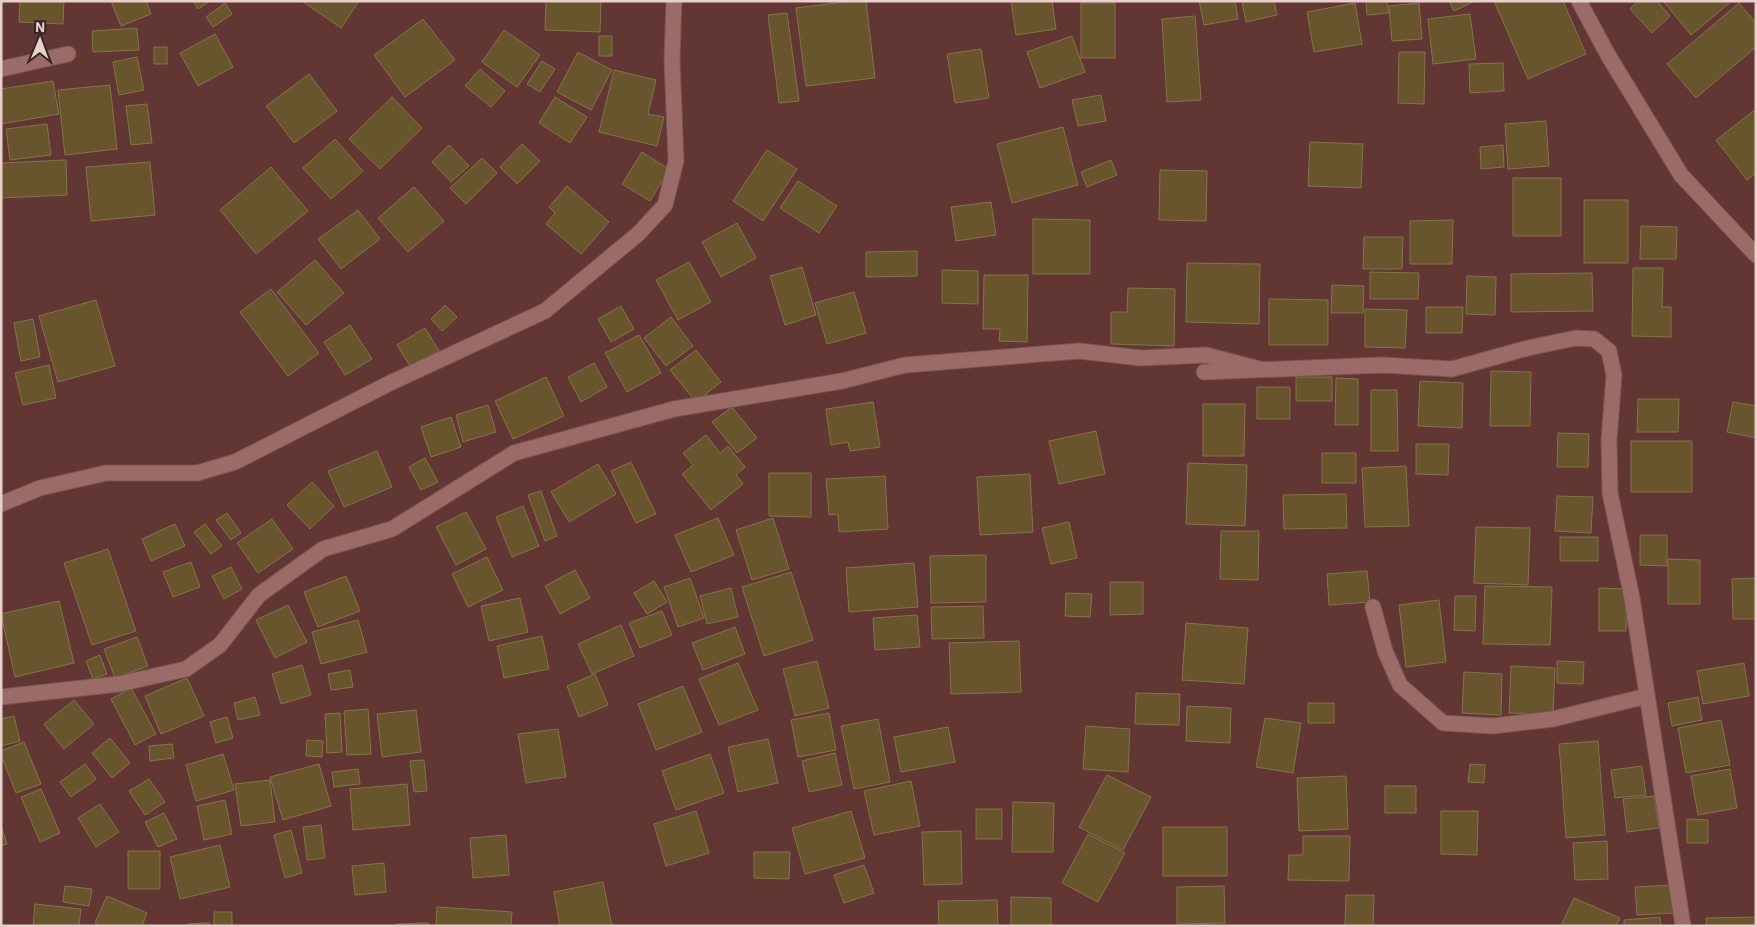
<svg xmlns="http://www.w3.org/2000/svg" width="1757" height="927" font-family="'IBM Plex Sans',sans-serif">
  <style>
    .building { fill: #68552d; stroke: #86734a }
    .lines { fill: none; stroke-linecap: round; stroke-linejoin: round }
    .minor-casing { stroke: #795553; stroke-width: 17 }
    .minor { stroke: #9b6c67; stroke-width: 15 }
  </style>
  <rect width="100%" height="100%" fill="#613633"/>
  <path class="building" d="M20,1H64L63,24L19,22Z
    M111,1H146L151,14L121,26Z
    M193,1H210L198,9Z
    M302,1H359L341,28Z
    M546,1H601L600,32L545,30Z
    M852,1H866L875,78L806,86L796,8Z
    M1011,1H1052L1056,29L1016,35Z
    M1199,1H1235L1238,19L1204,25Z
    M1242,1H1274L1277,15L1246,22Z
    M1366,1H1387L1389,13L1367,15Z
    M1449,1H1475L1454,11Z
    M1494,1H1563L1586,54L1528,79Z
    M1638,1H1657L1670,16L1652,33L1630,9Z
    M1663,1H1732L1691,35Z
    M225,3L232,14L213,27L206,17Z
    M1081,3H1115V58H1081Z
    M1355,3L1362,44L1314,52L1307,12Z
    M1419,3L1422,39L1392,41L1389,6Z
    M1739,3L1756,23V47L1696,98L1667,64Z
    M787,13L799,101L779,103L768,15Z
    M1470,14L1476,59L1433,64L1428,19Z
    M1195,16L1201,100L1167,102L1162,19Z
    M423,19L455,60L405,97L374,55Z
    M137,28L139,50L93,52L92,31Z
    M504,30L540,55L517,87L482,62Z
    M215,34L233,67L198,86L180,53Z
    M599,36H612V56H599Z
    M1072,36L1085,72L1040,88L1027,52Z
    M154,47H167V64H154Z
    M981,49L989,98L955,103L947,54Z
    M578,52L612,70L591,110L557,92Z
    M1399,52H1425L1424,104L1398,103Z
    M137,57L144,90L119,95L113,62Z
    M542,61L555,69L540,92L527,84Z
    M1503,63L1504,91L1470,93L1469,64Z
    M480,69L505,91L491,107L465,86Z
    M614,70L656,80L648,114L664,117L657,146L599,132Z
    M309,74L337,111L294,143L266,106Z
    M53,81L59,114L1,124V89Z
    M110,85L117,149L65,155L58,90Z
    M1101,95L1106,121L1078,126L1072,100Z
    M392,97L422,128L380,169L349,139Z
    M555,97L587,117L570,143L539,123Z
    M147,104L152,143L131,145L126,106Z
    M1756,109V173L1747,180L1716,140Z
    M1546,121L1549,166L1508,169L1505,124Z
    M47,124L51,155L10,160L6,129Z
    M1063,127L1078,185L1012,203L997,144Z
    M335,139L363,171L331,199L303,168Z
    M1310,142L1363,144L1361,188L1308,186Z
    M522,144L540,161L517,184L500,167Z
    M449,145L469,166L451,182L432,162Z
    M1503,145L1504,167L1481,169L1480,147Z
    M767,150L797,169L763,221L733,201Z
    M642,152L669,169L650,201L622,184Z
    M482,158L497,173L466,204L450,188Z
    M66,160L67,195L1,198V163Z
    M1111,160L1117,175L1087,187L1081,172Z
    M150,162L155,215L91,221L86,167Z
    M271,167L308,211L256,254L220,210Z
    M1160,170L1207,171L1206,221L1159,220Z
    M1513,178H1561V236H1513Z
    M798,181L837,206L819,233L780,208Z
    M567,186L609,222L581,254L546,224L555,213L549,207Z
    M414,187L444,221L408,252L378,218Z
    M1584,200H1628V263H1584Z
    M991,202L996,235L956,241L951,207Z
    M358,210L380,239L341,269L318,239Z
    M1033,219L1090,220V274H1033Z
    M1453,220L1452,264H1410V221Z
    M737,223L756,258L721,277L702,242Z
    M1641,226L1677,227L1676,259H1640Z
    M1364,237H1403L1402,269H1363Z
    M917,251V276L866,277V252Z
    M315,260L344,293L306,325L277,292Z
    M689,262L711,302L678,320L656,280Z
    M1187,263L1260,264L1259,324L1186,322Z
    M802,267L816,315L785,325L770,276Z
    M1633,268H1663L1662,307H1671V337L1632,336Z
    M942,270L978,271V304L942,303Z
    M1370,272L1419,273L1418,299H1370Z
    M1592,273L1593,311L1511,312V274Z
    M984,275H1028L1027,342L999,341L1000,329H983Z
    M1467,276L1496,277L1495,315L1466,314Z
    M1332,285L1364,286L1363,313H1331Z
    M1128,288L1175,289L1174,346L1111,344V312H1127Z
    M271,289L319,353L288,376L240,312Z
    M854,292L866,333L827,344L815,303Z
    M1269,299L1328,300V345H1269Z
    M96,300L115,366L58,382L39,316Z
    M445,305L457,317L442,331L431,319Z
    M621,306L634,329L611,342L598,319Z
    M1426,307H1463L1462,333H1426Z
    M1365,309L1407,310L1405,348L1365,347Z
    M671,317L693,346L666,366L644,338Z
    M33,319L40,357L21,361L14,323Z
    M350,325L372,359L345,375L324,342Z
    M425,328L439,351L411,368L397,345Z
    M639,335L661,373L627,392L605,353Z
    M696,350L721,382L696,402L670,370Z
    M594,363L607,387L581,402L568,377Z
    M49,365L56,398L23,405L15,373Z
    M1491,371L1531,372L1530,426H1490Z
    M546,377L564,416L513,439L495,401Z
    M1296,377H1332V401H1296Z
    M1336,378L1358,379V425H1335Z
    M1420,381L1463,383L1462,428L1418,426Z
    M1257,387H1290V419H1257Z
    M1371,390H1397L1398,451H1371Z
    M1638,399H1679L1678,432H1637Z
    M873,402L880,447L850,451L848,442L831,445L826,409Z
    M1733,402L1756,406V438L1727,432Z
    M1203,404H1245L1244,456H1203Z
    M488,405L496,432L463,442L456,415Z
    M732,407L757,438L737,453L712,422Z
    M451,417L461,447L431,457L421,427Z
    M1096,431L1105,474L1059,484L1049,441Z
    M1558,433L1589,434L1588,467H1557Z
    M706,435L720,453L728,446L745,467L736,475L743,484L711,510L682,474L693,465L683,453Z
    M1631,441H1692V492H1631Z
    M1416,444H1449L1448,475L1416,474Z
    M377,451L392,487L344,507L328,471Z
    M1322,453H1356V483H1322Z
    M425,458L438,482L421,490L409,467Z
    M631,462L656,514L636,523L611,471Z
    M1188,463L1247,465L1245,526L1186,524Z
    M598,464L616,494L569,522L551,492Z
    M1406,466L1409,526L1365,527L1362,468Z
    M769,473H811V517L769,516Z
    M1030,474L1033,532L980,535L977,477Z
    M885,476L888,529L839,532L838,514L829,515L826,479Z
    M312,482L334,506L310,529L287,505Z
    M541,491L557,536L545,541L528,495Z
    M1346,494L1347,528L1284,529L1283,495Z
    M1557,496L1593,497L1591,533L1555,531Z
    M523,506L539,546L512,557L496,517Z
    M466,512L486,549L456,565L436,527Z
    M227,513L241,533L231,540L216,520Z
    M718,518L734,555L691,572L675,535Z
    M773,518L789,569L752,580L736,530Z
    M272,519L293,549L258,573L237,543Z
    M1069,522L1077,558L1051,564L1042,528Z
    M175,524L185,546L151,561L142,539Z
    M205,524L222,546L211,554L194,532Z
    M1476,527L1530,528L1528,585L1474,583Z
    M1221,531H1259L1258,580L1220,579Z
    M1640,535H1667V566L1640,565Z
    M1560,537H1598V561H1560Z
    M108,549L136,631L92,645L64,563Z
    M986,555V602L931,603L930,556Z
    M487,557L503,590L468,607L452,574Z
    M1668,559L1700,560V604H1668Z
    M191,562L200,587L173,597L163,572Z
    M914,563L918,607L849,612L846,568Z
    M231,567L242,589L224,599L212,576Z
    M575,570L590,598L560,614L545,586Z
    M1367,571L1370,602L1329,605L1327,574Z
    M791,572L813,640L764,656L742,587Z
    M346,576L360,611L318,627L304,592Z
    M690,578L704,618L678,627L664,587Z
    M1756,578V619H1733L1732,579Z
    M654,581L667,602L647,614L634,593Z
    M1110,582H1143V614L1110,615Z
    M1485,586L1552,587L1550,645L1483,644Z
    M731,588L738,617L707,624L700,596Z
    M1599,588L1627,589L1626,631H1599Z
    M1066,593L1092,594L1090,617L1065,616Z
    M1455,596H1476L1475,631L1454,630Z
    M520,598L528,632L489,641L481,606Z
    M1439,600L1446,662L1406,667L1399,605Z
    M59,601L74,663L15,677L1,614Z
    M288,605L307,642L275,658L256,620Z
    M983,606L984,638L932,639L931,607Z
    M662,611L672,635L640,648L629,623Z
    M917,615L920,647L875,650L873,618Z
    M358,620L367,652L321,664L312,632Z
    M1186,623L1248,628L1244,684L1182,680Z
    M621,625L634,656L592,674L578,644Z
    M735,627L745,654L703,670L692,643Z
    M542,636L549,669L504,678L497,646Z
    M137,637L148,666L115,678L104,649Z
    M1019,641L1021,692L951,694L949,643Z
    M100,655L107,674L93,679L86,661Z
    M817,661L829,708L795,716L783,669Z
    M1557,661L1584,662L1583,684L1557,683Z
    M738,663L758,710L719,725L699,679Z
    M1744,663L1749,696L1703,704L1697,671Z
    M302,665L311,695L281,704L272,674Z
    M1511,666L1555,668L1553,714L1509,713Z
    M350,670L353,687L331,690L328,674Z
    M1464,672L1502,674L1501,715L1462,713Z
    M595,674L608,705L579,717L567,686Z
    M187,678L204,716L161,734L145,696Z
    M683,686L702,732L656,750L638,704Z
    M131,688L156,734L135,745L111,699Z
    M1136,693L1180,694L1179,725L1135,724Z
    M255,697L260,715L238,720L234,703Z
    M1698,697L1702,720L1672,726L1668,703Z
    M74,700L94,724L64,749L44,724Z
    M1308,703H1334V723H1308Z
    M1187,706L1231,708L1230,743L1186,741Z
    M368,709L371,754L347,755L344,711Z
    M416,710L421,752L382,757L377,714Z
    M340,713L342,752L327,753L325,714Z
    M829,713L836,750L798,757L791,720Z
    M14,716L20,741L1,746V719Z
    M227,717L233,738L216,743L210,722Z
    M1265,718L1301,723L1293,773L1256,767Z
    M878,719L890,782L854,789L841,726Z
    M1721,720L1730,765L1686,773L1678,728Z
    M1086,726L1130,729L1128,772L1083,769Z
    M948,727L955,762L901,772L894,737Z
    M558,729L566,777L526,783L518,734Z
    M110,738L130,763L112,778L92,753Z
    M768,739L778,783L738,792L728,747Z
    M307,740L323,741L322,757L306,756Z
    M1598,741L1605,835L1566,838L1559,744Z
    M24,742L41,784L16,793L1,755V751Z
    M172,744L174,758L150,761L149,746Z
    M835,753L842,785L809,792L802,761Z
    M223,754L234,790L196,801L186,765Z
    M710,754L724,793L676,810L662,771Z
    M424,760L427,791L414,792L410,761Z
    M85,764L96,779L71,797L60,782Z
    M319,764L331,806L283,820L270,777Z
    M1470,764L1485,765L1484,783L1468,782Z
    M1642,766L1646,795L1615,798L1611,770Z
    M358,769L360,784L334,787L332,772Z
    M1730,769L1737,808L1698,815L1691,776Z
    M1107,775L1151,797L1123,850L1079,827Z
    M1346,776L1348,829L1299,831L1297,778Z
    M149,779L165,802L145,815L129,791Z
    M270,780L275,822L241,826L235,784Z
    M911,781L920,826L874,835L864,791Z
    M407,784L410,825L353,830L350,789Z
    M1385,786H1416V813H1385Z
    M41,789L60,833L40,842L21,797Z
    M1654,796L1659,828L1627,832L1623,799Z
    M225,800L232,834L204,840L197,806Z
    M1013,802L1054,803L1053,852H1012Z
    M100,804L119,832L96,847L78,818Z
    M976,809H1002V839H976Z
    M696,811L709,853L666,866L654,824Z
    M851,811L865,858L805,874L792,828Z
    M1441,811H1478L1477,855L1441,854Z
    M164,813L177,839L158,847L145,822Z
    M1687,819L1708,820V843H1687Z
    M321,825L325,858L307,860L303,827Z
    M1,826L7,844L1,846Z
    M1163,827H1227V876H1163Z
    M291,830L302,873L285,878L274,835Z
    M961,831L962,884L924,885L922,832Z
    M1088,834L1125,853L1098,902L1062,883Z
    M506,835L509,875L473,878L470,838Z
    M1303,836H1350L1349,881L1288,880L1289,855H1303Z
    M1607,841L1608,879L1575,880L1573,843Z
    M220,845L230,887L180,899L170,857Z
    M128,851H160V889H128Z
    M754,852H790L789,879L754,878Z
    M384,863L386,892L355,895L352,866Z
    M864,865L874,893L844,903L834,875Z
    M603,882L612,926H560L554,892Z
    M1673,885L1675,913L1637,915L1635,887Z
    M65,886L92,889L89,906L63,902Z
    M1224,886L1225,923L1177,924V887Z
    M1346,895H1374L1373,926H1345Z
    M107,896L147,913L142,926H101L95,923Z
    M1011,897L1051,898V926H1011Z
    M1574,898L1620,918L1616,926H1561Z
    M997,900L998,926H939L938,901Z
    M35,904L81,909L79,926H33Z
    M437,907L512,912L511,926H436Z
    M214,912H232V926H214Z
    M1660,917L1661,926H1624V920Z
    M1756,917V926H1707L1706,918Z
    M209,923L210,926H188V924Z
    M428,923V926H397V924Z"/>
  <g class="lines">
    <defs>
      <path id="minor" d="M1579,1L1608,55L1681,175L1756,255
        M1,69L68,54
        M1204,372L1382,365L1452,369L1528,348L1576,338L1594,339L1609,351L1614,375L1609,440L1610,493L1632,598L1683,926
        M1,504L40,488L106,473H197L235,462L390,383L545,311L638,234L665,205L676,161L672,60L674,1
        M1373,607L1385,651L1400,685L1443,723L1493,726L1553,719L1647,696
        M1,697L119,684L186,669L220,645L259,595L323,549L392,529L514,453L674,409L842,381L905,365L1079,351L1141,358L1206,355L1263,370"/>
    </defs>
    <use href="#minor" class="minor-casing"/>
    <use href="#minor" class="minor"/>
  </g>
  <rect width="1757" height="927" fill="none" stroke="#eacfcc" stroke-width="5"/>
  <g transform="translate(40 40) rotate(1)" stroke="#382422" stroke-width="4" paint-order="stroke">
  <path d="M0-4L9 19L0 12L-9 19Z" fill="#eacfcc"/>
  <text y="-8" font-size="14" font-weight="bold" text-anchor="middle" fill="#eacfcc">N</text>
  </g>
</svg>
